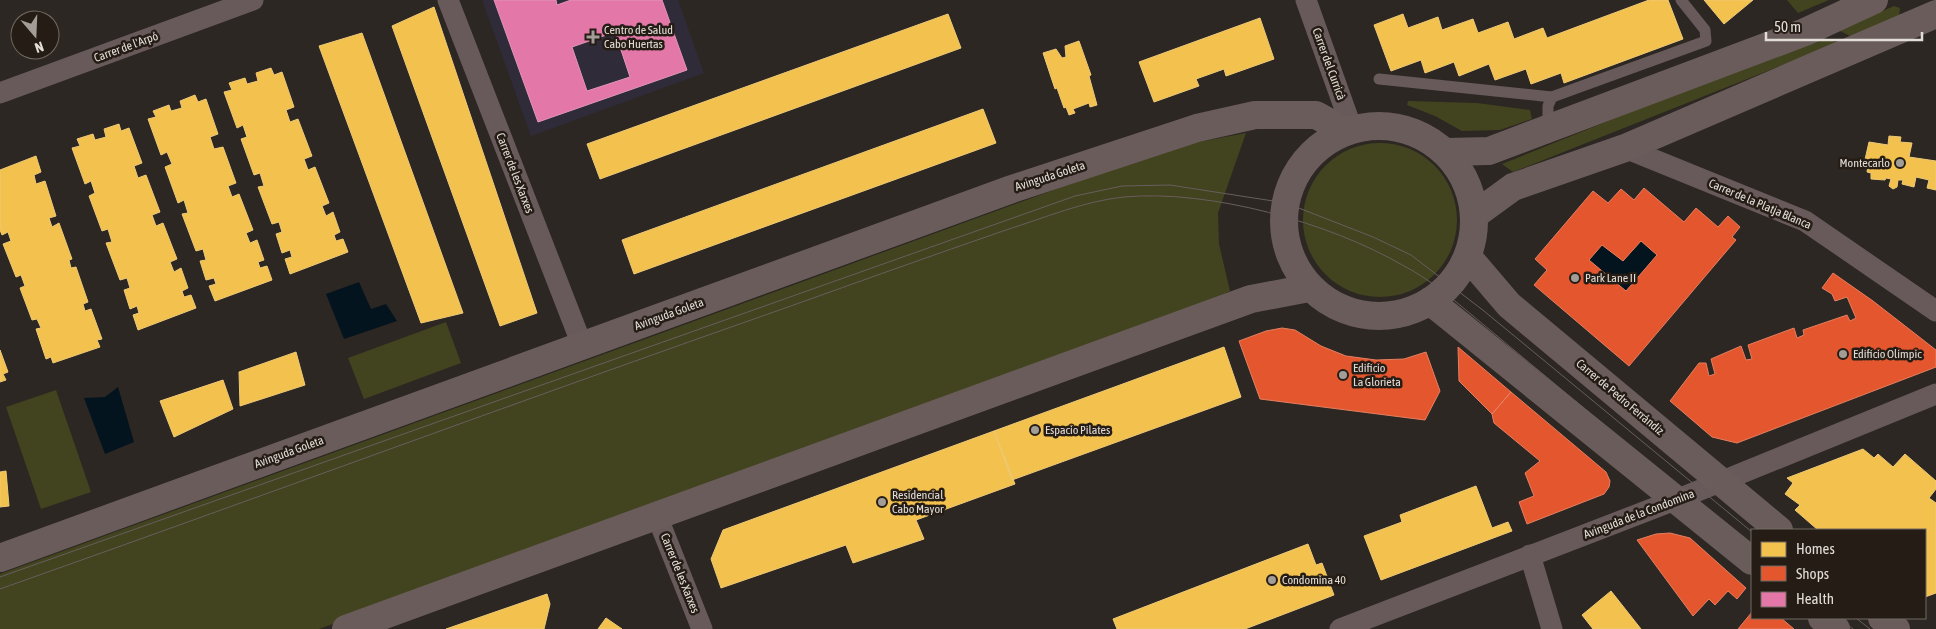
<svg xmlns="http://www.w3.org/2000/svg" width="1936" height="629" font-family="'Asap Condensed',sans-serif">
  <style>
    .medical { fill: #302b39 }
    .green { fill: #42431f }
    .water { fill: #04141e }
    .homes { fill: #f2c14e; stroke: #eec977 }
    .shops { fill: #e4572e; stroke: #e47f61; fill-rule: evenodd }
    .health { fill: #e377a8; stroke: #e396b6; fill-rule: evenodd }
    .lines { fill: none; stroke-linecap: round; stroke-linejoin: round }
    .lane { stroke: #685a5a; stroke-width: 11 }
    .street { stroke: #685a5a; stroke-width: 21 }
    .secondary { stroke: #6b5c5c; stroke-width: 28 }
    .tram { stroke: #685e5e; stroke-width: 1 }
    .poi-dot { fill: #a39d98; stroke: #251d15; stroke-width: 2 }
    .labels { text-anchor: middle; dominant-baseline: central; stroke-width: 5; stroke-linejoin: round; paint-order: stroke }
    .poi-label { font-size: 12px; fill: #e3ddd8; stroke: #251d15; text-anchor: start }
    .street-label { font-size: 12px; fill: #e3ddd8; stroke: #251d15 }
  </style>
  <rect width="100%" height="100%" fill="#2c2722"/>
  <path class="medical" d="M482,0H678L704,73L531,136Z"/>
  <path class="green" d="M1787,0H1829L1798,13Z
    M1894,6L1900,8L1899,16L1852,37L1838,30Z
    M1819,36L1838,43L1513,172L1502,164Z
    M1408,101L1477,103L1530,110L1532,119L1500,130L1462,131L1435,116L1407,105Z
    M1246,133L1218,213L1219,244L1230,291L1203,305L319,629H0V574L1172,147Z
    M1303 220a77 77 0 1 1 154 0a77 77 0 1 1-154 0Z
    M446,322L461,363L364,399L348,358Z
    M56,390L91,492L41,509L6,407Z"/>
  <path class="water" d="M1641,241L1657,255L1626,291L1589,260L1602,245L1623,261Z
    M359,282L371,309L386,304L397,321L344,339L326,294Z
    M118,387L134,442L105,454L84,398L105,397Z"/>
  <path class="homes" d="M1649,0H1668L1683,39L1564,83L1561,73L1531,84L1526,69L1495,80L1489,64L1459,76L1454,62L1425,73L1421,60L1391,71L1374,25L1403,14L1408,28L1438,17L1442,30L1473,19L1478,33L1508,22L1514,39L1543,28L1547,38Z
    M1704,0H1753L1724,24Z
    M434,7L537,313L500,326L392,26Z
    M948,14L961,48L600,179L587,144Z
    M1260,18L1274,59L1226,76L1224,69L1196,79L1199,86L1154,102L1139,62Z
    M362,33L463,313L421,323L319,46Z
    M1079,41L1091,75L1089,76L1097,105L1090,107L1089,103L1073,109L1075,113L1069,115L1066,107L1064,108L1057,88L1055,89L1043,53L1056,49L1062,58L1066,57L1065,46Z
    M271,68L274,75L282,72L294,107L286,110L290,122L298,119L312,156L304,159L308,170L315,167L329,203L322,206L326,216L333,212L340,232L334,235L336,241L343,239L348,252L290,274L285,259L292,257L290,250L282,253L276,234L282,232L279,222L272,224L258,187L264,186L260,173L254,175L241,139L247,137L243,125L237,128L224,92L232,90L229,83L245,78L247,84L258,81L256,73Z
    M195,95L198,102L206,99L218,134L210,137L214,149L223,147L236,183L228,186L232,197L239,194L253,230L246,233L250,243L257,240L264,260L258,262L260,268L267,266L272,280L215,301L209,286L216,284L214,278L206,280L200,261L206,260L203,249L196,251L182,214L188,213L184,200L178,203L165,167L172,164L167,152L161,155L148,119L156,117L153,111L169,105L171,111L182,108L180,101Z
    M983,109L996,143L634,274L622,240Z
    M119,124L121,131L129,128L142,163L134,166L138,178L146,175L160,212L152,215L156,226L163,223L177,259L170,262L174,272L181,268L188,288L182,291L184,297L191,295L196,308L138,330L133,315L139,313L137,306L130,309L124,290L130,288L127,278L120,280L106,243L112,242L108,229L102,231L89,196L95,193L91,181L85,184L72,148L80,146L77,139L93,134L95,140L106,137L104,129Z
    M1889,136L1901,137L1900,142L1912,143L1909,157L1936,161V190L1927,188L1929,180L1916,177L1914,187L1902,184L1903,180H1898L1897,187L1893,189L1889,186L1891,179L1886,178L1885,180L1871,179V173L1867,172L1868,165L1864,164L1869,142L1888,145Z
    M36,156L41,172L34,175L36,184L45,181L56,216L49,218L52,227L59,223L72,259L69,260L71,268L76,267L88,302L83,304L85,311L91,309L102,339L97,340L100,347L53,363L51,357L46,359L36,329L41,328L37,319L32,320L20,288L25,286L21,275L16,277L3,244L11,241L8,232L2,235L0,230V170Z
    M1224,347L1241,397L1012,480L994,431Z
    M0,350L8,372L3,374L6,380L0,382Z
    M296,352L305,385L240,406L239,372Z
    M223,380L233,409L174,437L160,401Z
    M994,431L1015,484L916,520L924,539L853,563L846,545L721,588L711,559L723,530Z
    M1863,449L1874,458L1878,454L1893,467L1905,454L1936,481V489L1929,498L1936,503V593L1925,597V530H1818L1795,510L1800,505L1785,494L1793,483L1787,478Z
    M6,471L9,506L0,507V472Z
    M1476,486L1492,528L1508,522L1512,531L1381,580L1364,536L1402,522L1400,515Z
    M1308,544L1316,565L1322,563L1334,595L1245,629H1117L1113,619Z
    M1611,591L1641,629H1593L1582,615Z
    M547,594L550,604L544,629H446Z
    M606,618L622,629H598Z"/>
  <path class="shops" d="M1644,188L1684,222L1696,208L1718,227L1728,216L1740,227L1732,237L1736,240L1629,366L1534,285L1547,270L1535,259L1593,191L1608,203L1621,189L1634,200ZM1641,241L1657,255L1626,291L1589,260L1602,245L1623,261Z
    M1833,273L1873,301L1936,350V367L1737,443L1712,437L1670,401L1699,363H1706L1709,376L1715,374L1711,359L1741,346L1746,360L1752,359L1748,345L1794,328L1797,338L1804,335L1803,330L1847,315L1850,321L1856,318L1847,297L1835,301L1832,294L1822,288Z
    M1282,328L1295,330L1321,346L1346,356L1376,360L1404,359L1426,352L1440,391L1425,420L1260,399L1239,341L1266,331Z
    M1458,347L1511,392L1492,414L1459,381Z
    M1511,392L1606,472L1610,481L1609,487L1604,494L1527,524L1519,502L1534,496L1525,473L1540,461L1494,423L1492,414Z
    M1670,533L1690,538L1746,588L1737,599L1728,591L1715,605L1709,599L1693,616L1637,540L1656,534Z
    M1752,612V618H1781L1794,629H1738Z"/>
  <path class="health" d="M494,0H556L557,5L571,0H662L687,70L538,122ZM615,32L630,77L587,91L572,47Z"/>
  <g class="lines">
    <path class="lane" d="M1379,79L1552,97
      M1548,128V106L1552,97L1706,41L1705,30L1681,0"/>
    <path class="street" d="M448,0L582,345
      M1306,0L1352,129
      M0,93L253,0
      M1625,148L1805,221L1936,311
      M657,516L702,629
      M1530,555L1552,629
      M1340,629L1688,495L1936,394"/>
    <path class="secondary" d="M1284 221a95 95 0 1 1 190 0a95 95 0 1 1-190 0Z
      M1447,152L1489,151L1805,32L1874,0
      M1476,214L1513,187L1625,148L1936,14
      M1468,257L1509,305L1779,530
      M1430,301L1752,561
      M0,558L1012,189L1197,128L1255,115H1316L1345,131
      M1822,618L1836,629
      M1882,618L1896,629
      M346,629L1251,299L1309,288"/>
    <path class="tram" d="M0,577L1075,196L1122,186L1170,185L1286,203L1373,237L1411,255L1484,311L1752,532
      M0,589C263,496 525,399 788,307C861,281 933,255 1006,230C1044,218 1084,201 1124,197C1209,189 1331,223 1404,266C1418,273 1430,282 1443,291L1752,548
      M1839,618L1853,629
      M1856,618L1870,629"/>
  </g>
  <g class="poi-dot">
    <path d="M590.5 29.5h5v5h5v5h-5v5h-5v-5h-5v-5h5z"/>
    <circle cx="1900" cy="163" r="5"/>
    <circle cx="1575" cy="278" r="5"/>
    <circle cx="1843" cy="354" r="5"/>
    <circle cx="1343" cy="375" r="5"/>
    <circle cx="1035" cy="430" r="5"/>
    <circle cx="882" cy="502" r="5"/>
    <circle cx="1272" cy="580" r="5"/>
  </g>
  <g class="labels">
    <g class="poi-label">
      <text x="604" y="30">Centro de Salud<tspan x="604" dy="14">Cabo Huertas</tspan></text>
      <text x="1890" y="163" text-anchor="end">Montecarlo</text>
      <text x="1585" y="278">Park Lane II</text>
      <text x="1853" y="354">Edificio Olimpic</text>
      <text x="1353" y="368">Edificio<tspan x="1353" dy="14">La Glorieta</tspan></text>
      <text x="1045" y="430">Espacio Pilates</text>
      <text x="892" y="495">Residencial<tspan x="892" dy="14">Cabo Mayor</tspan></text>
      <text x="1282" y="580">Condomina 40</text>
    </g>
    <g class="street-label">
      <text transform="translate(126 47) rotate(-20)">Carrer de l'Arpó</text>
      <text transform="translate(1329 64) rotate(70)">Carrer del Curricà</text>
      <text transform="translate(515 173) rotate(69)">Carrer de les Xarxes</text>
      <text transform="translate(1050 176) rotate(-18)">Avinguda Goleta</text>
      <text transform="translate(1760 204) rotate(23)">Carrer de la Platja Blanca</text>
      <text transform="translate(669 314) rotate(-20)">Avinguda Goleta</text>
      <text transform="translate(1620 397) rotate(40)">Carrer de Pedro Ferrándiz</text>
      <text transform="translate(289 452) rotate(-20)">Avinguda Goleta</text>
      <text transform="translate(1639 514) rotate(-21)">Avinguda de la Condomina</text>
      <text transform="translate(680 573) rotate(68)">Carrer de les Xarxes</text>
    </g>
  </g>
  <rect x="1751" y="529" width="175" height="90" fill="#251d15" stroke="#716a63"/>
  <rect x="1761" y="542" width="25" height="15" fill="#f2c14e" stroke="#716a63"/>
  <text x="1796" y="554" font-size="15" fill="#e3ddd8">Homes</text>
  <rect x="1761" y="566" width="25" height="15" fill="#e4572e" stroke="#716a63"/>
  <text x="1796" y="579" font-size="15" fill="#e3ddd8">Shops</text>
  <rect x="1761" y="592" width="25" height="15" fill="#e377a8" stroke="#716a63"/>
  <text x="1796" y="604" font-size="15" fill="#e3ddd8">Health</text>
  <g transform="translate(35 35) rotate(161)"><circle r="24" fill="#251d15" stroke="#716a63"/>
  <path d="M0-4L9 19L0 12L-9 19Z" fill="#a39d98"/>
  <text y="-8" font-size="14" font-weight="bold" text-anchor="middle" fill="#e3ddd8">N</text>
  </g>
  <path d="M1766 32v8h156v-8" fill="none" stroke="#e3ddd8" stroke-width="2.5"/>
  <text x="1774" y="32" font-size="15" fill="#e3ddd8" stroke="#251d15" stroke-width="4" paint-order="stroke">50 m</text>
</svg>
